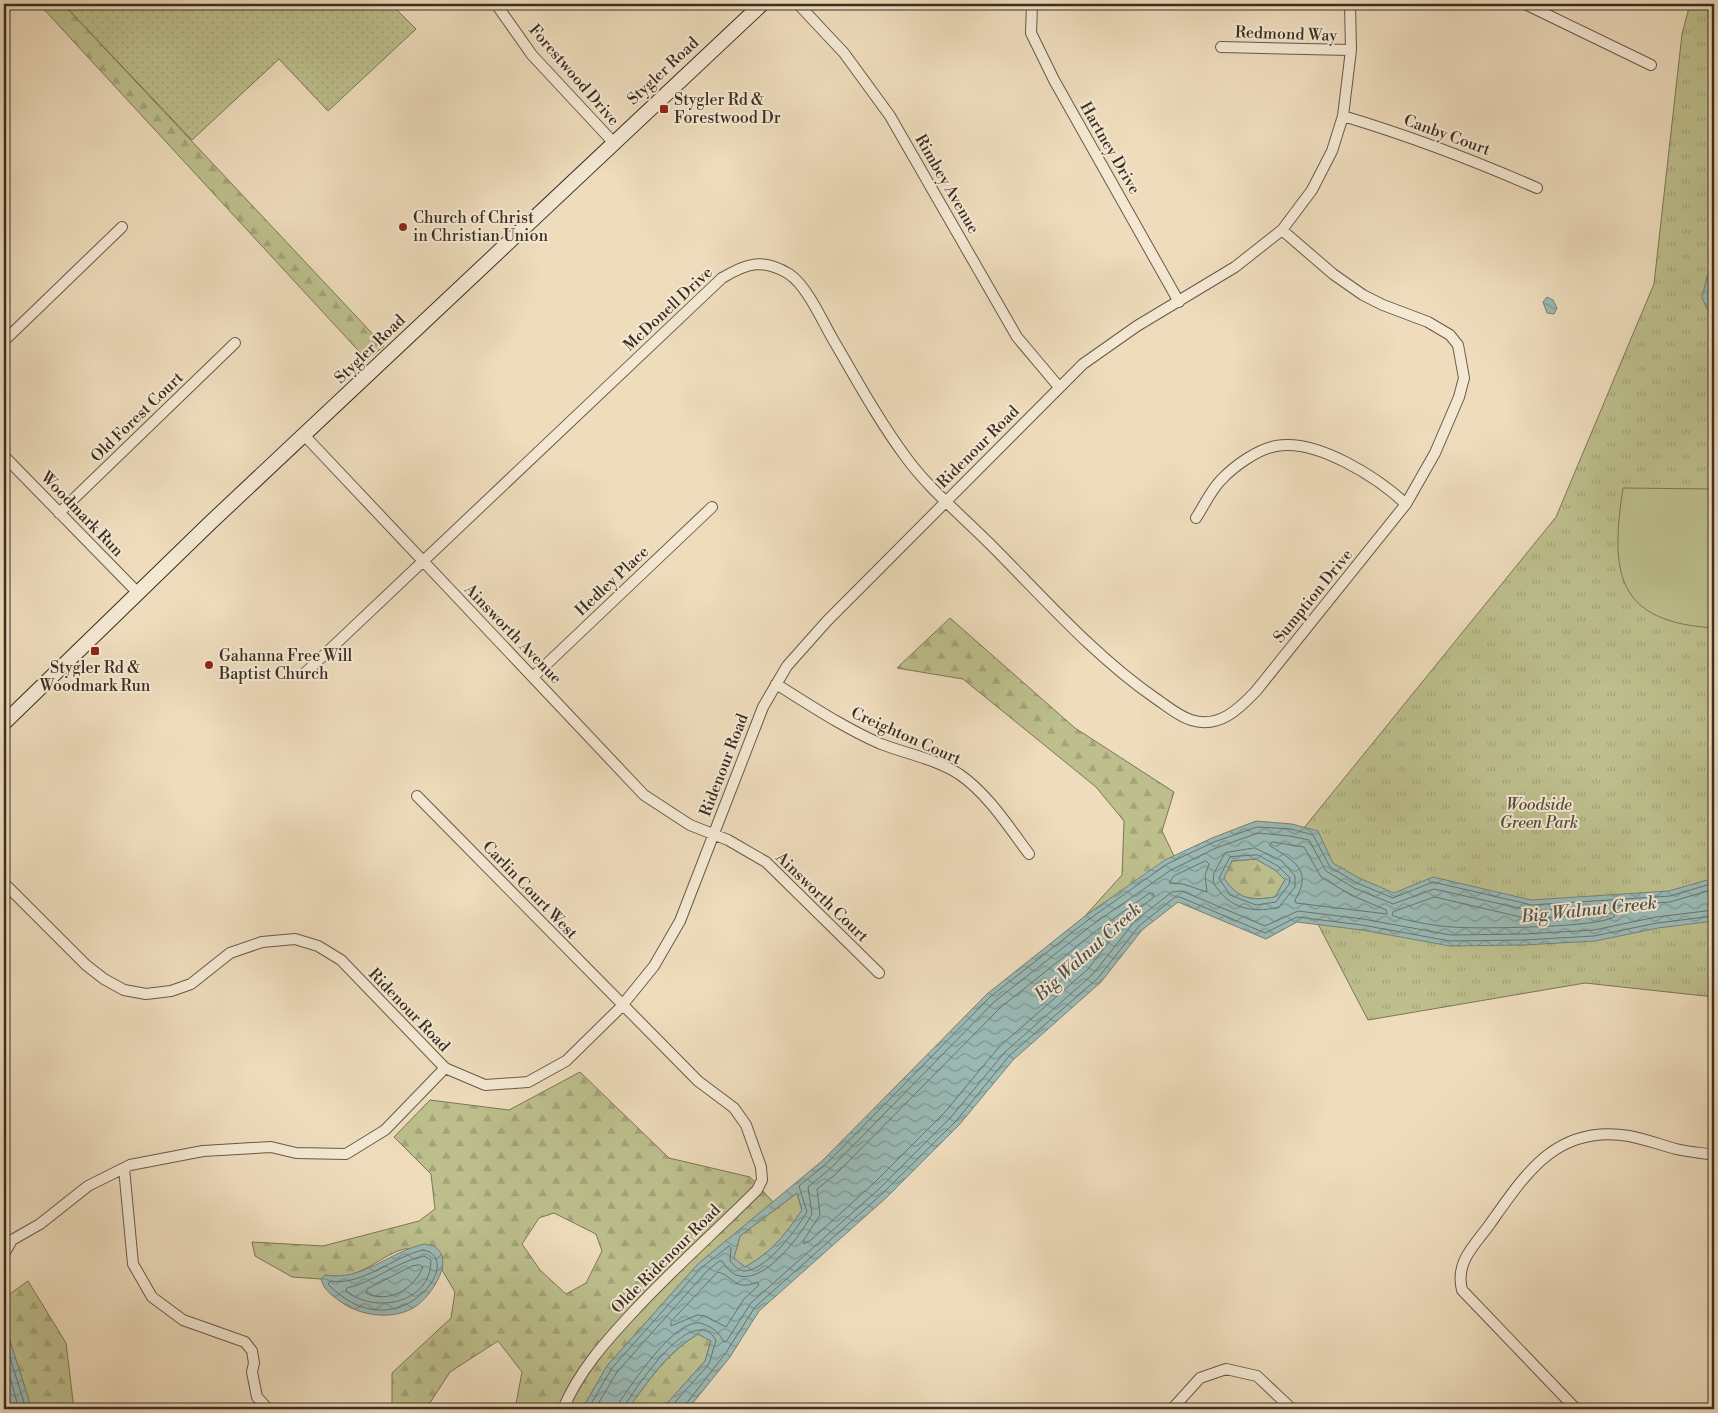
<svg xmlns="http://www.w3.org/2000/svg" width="1718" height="1413" font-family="'Libre Bodoni',serif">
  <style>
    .grass { fill: url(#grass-dots); stroke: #7c7658 }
    .forest { fill: url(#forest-firs); stroke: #7c7658; fill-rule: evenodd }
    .park { fill: url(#park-tufts); stroke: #7c7658 }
    .pitch { fill: #bdbf8d; stroke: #7c7658 }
    .water { fill: url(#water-waves); stroke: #74827b; fill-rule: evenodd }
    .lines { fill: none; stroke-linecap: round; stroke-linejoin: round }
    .shore { stroke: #6a746c; stroke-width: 1 }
    .street-casing { stroke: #685a49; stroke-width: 12 }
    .secondary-casing { stroke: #3b2e23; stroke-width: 16 }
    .street { stroke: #f4e8d3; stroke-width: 10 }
    .secondary { stroke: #f4e8d3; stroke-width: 14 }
    .poi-dot { fill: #8f2418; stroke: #f4e8d3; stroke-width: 2 }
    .labels { text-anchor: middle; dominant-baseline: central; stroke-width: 4; stroke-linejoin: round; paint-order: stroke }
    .street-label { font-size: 16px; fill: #3b2e23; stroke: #f4e8d3 }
    .poi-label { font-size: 16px; fill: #3b2e23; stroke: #f4e8d3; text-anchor: start }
    .park-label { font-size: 16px; font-style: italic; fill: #554b38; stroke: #f4e8d3 }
    .water-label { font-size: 18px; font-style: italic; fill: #535148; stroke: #f4e8d3 }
  </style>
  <defs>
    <pattern id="grass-dots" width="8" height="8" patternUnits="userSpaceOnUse" patternTransform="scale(1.25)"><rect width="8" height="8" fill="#bdbf8d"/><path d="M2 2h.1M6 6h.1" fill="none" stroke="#a3a479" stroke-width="1.8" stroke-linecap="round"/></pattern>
    <pattern id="forest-firs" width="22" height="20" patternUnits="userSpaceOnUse" patternTransform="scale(1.25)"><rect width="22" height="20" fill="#bdbf8d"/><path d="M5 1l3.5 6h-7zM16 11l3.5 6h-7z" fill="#a3a479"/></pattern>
    <pattern id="park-tufts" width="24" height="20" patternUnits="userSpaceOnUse" patternTransform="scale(1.25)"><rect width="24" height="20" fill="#bdbf8d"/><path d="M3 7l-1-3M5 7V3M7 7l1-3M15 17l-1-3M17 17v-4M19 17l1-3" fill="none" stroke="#a3a479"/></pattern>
    <pattern id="water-waves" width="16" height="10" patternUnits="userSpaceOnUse" patternTransform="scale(1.25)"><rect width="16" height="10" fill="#9abab6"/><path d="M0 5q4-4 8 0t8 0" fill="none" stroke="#7f9894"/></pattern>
  </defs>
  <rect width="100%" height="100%" fill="#eedcbc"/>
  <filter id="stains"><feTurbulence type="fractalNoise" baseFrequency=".004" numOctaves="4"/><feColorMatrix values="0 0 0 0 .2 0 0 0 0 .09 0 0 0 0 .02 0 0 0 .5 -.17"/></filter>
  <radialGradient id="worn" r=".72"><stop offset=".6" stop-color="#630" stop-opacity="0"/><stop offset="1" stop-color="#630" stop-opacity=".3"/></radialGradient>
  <path class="grass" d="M63,4H391L416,29L328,111L279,59L192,140Z"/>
  <path class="forest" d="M39,4H63L384,346L367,360Z
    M950,618L1075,728L1174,792L1162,831L1174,856L1085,916L1122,875L1124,821L1096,787L963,679L897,668Z
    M1256,859L1275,870L1285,880L1275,897C1250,901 1238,899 1223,878L1232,861Z
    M580,1072L669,1158L750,1177L773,1202L698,1264L607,1366L582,1409H515L522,1372L498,1341L450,1372L426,1409H392V1373L451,1318L455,1292L442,1270V1256C432,1254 414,1247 404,1249C374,1258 361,1282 325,1275L321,1279L292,1277L255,1256L252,1242L323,1246L419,1221L435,1209L431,1174L394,1137L430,1100L509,1110ZM554,1213L596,1234L602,1251L586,1283L566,1294L540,1270L522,1244L539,1218Z
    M797,1193L802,1210C784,1236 773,1251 745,1267L733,1258L740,1236Z
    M28,1281L66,1343L74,1409H32L30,1405L8,1335L4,1331V1298Z
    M698,1334L711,1341L705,1361L662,1409H628C648,1381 667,1353 698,1334Z"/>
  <path class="park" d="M1690,4H1714V997L1585,983L1368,1020L1282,855L1556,517L1654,284L1682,34Z"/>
  <path class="pitch" d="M1623,488L1714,489V628C1616,622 1610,573 1623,488Z"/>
  <path class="water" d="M1714,269V323L1702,298L1707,276Z
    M1547,297L1553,300L1557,308L1554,314L1547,313L1543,302Z
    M1256,821L1292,824L1318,831L1333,863L1359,878L1394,893L1433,877L1531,900L1669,891L1714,878V921L1658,928L1595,941L1524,945L1450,946L1362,930L1297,922L1266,939L1178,902L1142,930L1101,982L1013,1060L959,1125L887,1197L759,1311L730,1357L688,1409H662L705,1361L711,1341L698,1334C667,1352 648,1381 628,1409H582L607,1366L698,1264L822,1161L987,994L1085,916L1165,860L1212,838ZM1256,859L1275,870L1285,880L1275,897C1250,901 1238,899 1224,878L1232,861ZM797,1193L802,1210C784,1236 773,1251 745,1267L734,1258L740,1236Z
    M424,1244C427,1245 433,1245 435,1247C455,1260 432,1293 420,1303C400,1321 364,1317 344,1304C334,1297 324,1291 321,1279L325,1275C361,1282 389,1252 424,1244Z
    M4,1331L8,1335L32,1409H4Z"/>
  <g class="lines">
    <path class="shore" d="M1272,842L1304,847L1321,877L1351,895L1386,910L1387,914L1296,903L1295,900C1313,871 1295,861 1270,846Z
      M1255,848L1282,861L1295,876V887L1279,907C1251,914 1228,908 1213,882L1214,873L1225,853Z
      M1258,855L1278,866L1290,878L1289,884L1276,902L1256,905L1230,895L1219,878L1230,857Z
      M1206,861L1209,864L1205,875L1207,892L1183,884L1169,883L1174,876Z
      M1150,893H1153L1154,897L1128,917L1088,969L999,1047L945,1112L874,1183L811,1240L804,1244L803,1241L820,1215L817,1189L836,1174L1000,1008L1096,931Z
      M1435,897L1529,919L1613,913L1615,916C1603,928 1475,929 1452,927C1437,926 1404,921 1392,915L1393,912Z
      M423,1250C469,1257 397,1356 328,1284L330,1281C363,1286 392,1257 423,1250Z
      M424,1256L431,1260C431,1304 374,1314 346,1291L347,1288C374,1282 396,1262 424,1256Z
      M420,1265L423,1267C414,1289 389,1304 366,1293L367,1289L412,1266Z
      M718,1272C734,1276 735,1292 757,1282L759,1285L744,1299L726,1327L705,1316L697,1315L671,1326V1322Z
      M4,1338L26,1409
      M4,1357L19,1409
      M588,1409L612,1368L701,1268L729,1246L731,1248L730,1261C733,1265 740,1272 746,1271C768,1268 796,1230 807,1212L799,1186L826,1164L990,997L1088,920L1167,864L1214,842L1257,827L1291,829L1313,835L1330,867L1357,883L1393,898L1433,882L1532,905L1670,896L1714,883
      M595,1409L617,1372L706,1272L719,1261H722C748,1307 799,1239 812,1214L808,1187L830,1169L994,1002L1092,925L1171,870L1216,848L1258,833L1290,836L1309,840L1326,871L1354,888L1393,904L1434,889L1532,911L1670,902L1714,889
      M618,1409L620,1401C635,1380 669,1328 695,1323C701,1322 705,1325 710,1327C716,1331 720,1334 723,1341L726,1342L751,1303L879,1189L951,1117L1005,1052L1093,974L1135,921L1172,892L1182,891L1265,926L1298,911L1363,919L1451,935L1524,934L1594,930L1656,917L1714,910
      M624,1409L625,1405C637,1387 692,1301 716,1340L709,1364L669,1409
      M685,1409L686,1404L725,1354L755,1307L883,1193L956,1121L1009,1056L1098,978L1139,926L1175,897H1180L1265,933L1297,917L1362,925L1450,941L1524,940L1594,936L1657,923L1714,916"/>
    <defs>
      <path id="street" d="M496,4L532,55L613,142
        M798,4L844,53L890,116L1017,337L1059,387
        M1032,4L1031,33L1054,80L1179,302
        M1525,4L1651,65
        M1221,47L1351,50
        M1343,116C1410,136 1473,160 1537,188
        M4,341L122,227
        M304,435L644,795L690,825L728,840L766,862L879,973
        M4,456L138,593
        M59,513L235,343
        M1196,518C1204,506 1211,490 1221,480C1234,466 1258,449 1276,446C1317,438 1378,478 1406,504
        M305,673L722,278C747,263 763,258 789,274C806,285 821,318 831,336C855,377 877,418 905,456C928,488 961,515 989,543C1042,596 1094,656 1155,698C1167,706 1178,716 1191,720C1219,729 1239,709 1256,691L1406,504L1435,453L1459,397L1464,378L1458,345L1450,335L1428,322L1383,305L1363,295L1333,274L1282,230
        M533,677L712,507
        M776,684C810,705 844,728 881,744C907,754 936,759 959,774C988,794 1008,826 1029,854
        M417,796L698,1081L734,1108L746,1125L761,1167L762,1180L757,1190C716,1231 673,1269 634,1311C606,1341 579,1371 563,1409
        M4,883L86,965L104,979L124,990L146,994L171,991L191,984L230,953L262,942L295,939L318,946L341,960L445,1068L485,1085L528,1082L566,1061L620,1008L654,966L680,921L763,707L787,666L827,621L1083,364L1137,326L1235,267L1282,230L1312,190L1332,151L1343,116L1351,50L1350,4
        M124,1168L133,1264L152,1297L183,1320L245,1342L252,1351L254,1363L252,1372L257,1397L268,1409
        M4,1254L12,1240L40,1224L88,1186L130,1165L203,1151L271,1147L296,1153L346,1154L385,1130L445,1068
        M1172,1409L1200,1378L1226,1369L1257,1376L1292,1409
        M1576,1409L1462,1290C1455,1262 1474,1246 1490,1224C1526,1173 1557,1124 1629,1136C1645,1139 1661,1145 1676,1149C1689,1152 1702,1153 1714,1155"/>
      <path id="secondary" d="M4,723L209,524L762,4"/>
    </defs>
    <use href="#street" class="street-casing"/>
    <use href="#secondary" class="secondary-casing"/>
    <use href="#street" class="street"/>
    <use href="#secondary" class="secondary"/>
  </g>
  <g class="poi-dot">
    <rect x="659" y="104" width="10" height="10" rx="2.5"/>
    <circle cx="403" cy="227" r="5"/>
    <rect x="90" y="646" width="10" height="10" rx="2.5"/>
    <circle cx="209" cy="665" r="5"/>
  </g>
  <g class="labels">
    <g class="street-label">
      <text transform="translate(1286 34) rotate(2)">Redmond Way</text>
      <text transform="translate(663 71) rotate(-43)">Stygler Road</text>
      <text transform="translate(574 75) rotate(49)">Forestwood Drive</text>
      <text transform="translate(1447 135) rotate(20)">Canby Court</text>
      <text transform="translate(1110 148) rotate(60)">Hartney Drive</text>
      <text transform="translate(947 184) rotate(60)">Rimbey Avenue</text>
      <text transform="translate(668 309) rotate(-43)">McDonell Drive</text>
      <text transform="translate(370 349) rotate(-44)">Stygler Road</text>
      <text transform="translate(137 417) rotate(-44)">Old Forest Court</text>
      <text transform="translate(978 447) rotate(-45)">Ridenour Road</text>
      <text transform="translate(82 514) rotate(46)">Woodmark Run</text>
      <text transform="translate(612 581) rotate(-43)">Hedley Place</text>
      <text transform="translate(1313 596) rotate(-51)">Sumption Drive</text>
      <text transform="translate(513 634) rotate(46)">Ainsworth Avenue</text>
      <text transform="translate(906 736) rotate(24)">Creighton Court</text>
      <text transform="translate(724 765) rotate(-69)">Ridenour Road</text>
      <text transform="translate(530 890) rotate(46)">Carlin Court West</text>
      <text transform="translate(822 897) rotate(44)">Ainsworth Court</text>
      <text transform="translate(409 1010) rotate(46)">Ridenour Road</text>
      <text transform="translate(666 1259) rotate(-45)">Olde Ridenour Road</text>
    </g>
    <g class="poi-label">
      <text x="674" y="100">Stygler Rd &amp;<tspan x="674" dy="18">Forestwood Dr</tspan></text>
      <text x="413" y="218">Church of Christ<tspan x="413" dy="18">in Christian Union</tspan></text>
      <text x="219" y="656">Gahanna Free Will<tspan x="219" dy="18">Baptist Church</tspan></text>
      <text x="95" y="668" text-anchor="middle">Stygler Rd &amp;<tspan x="95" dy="18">Woodmark Run</tspan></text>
    </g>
    <g class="park-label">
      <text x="1539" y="805">Woodside<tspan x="1539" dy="18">Green Park</tspan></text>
    </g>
    <g class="water-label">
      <text transform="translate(1589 910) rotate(-6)">Big Walnut Creek</text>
      <text transform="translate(1088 952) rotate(-42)">Big Walnut Creek</text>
    </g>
  </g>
  <rect width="1718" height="1413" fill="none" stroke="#eedcbc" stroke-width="20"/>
  <rect x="5" y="5" width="1708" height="1403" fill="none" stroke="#3b2e23" stroke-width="2.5"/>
  <rect x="10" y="10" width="1698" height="1393" fill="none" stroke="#3b2e23"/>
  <rect width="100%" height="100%" filter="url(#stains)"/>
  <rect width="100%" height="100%" fill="url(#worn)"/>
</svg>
